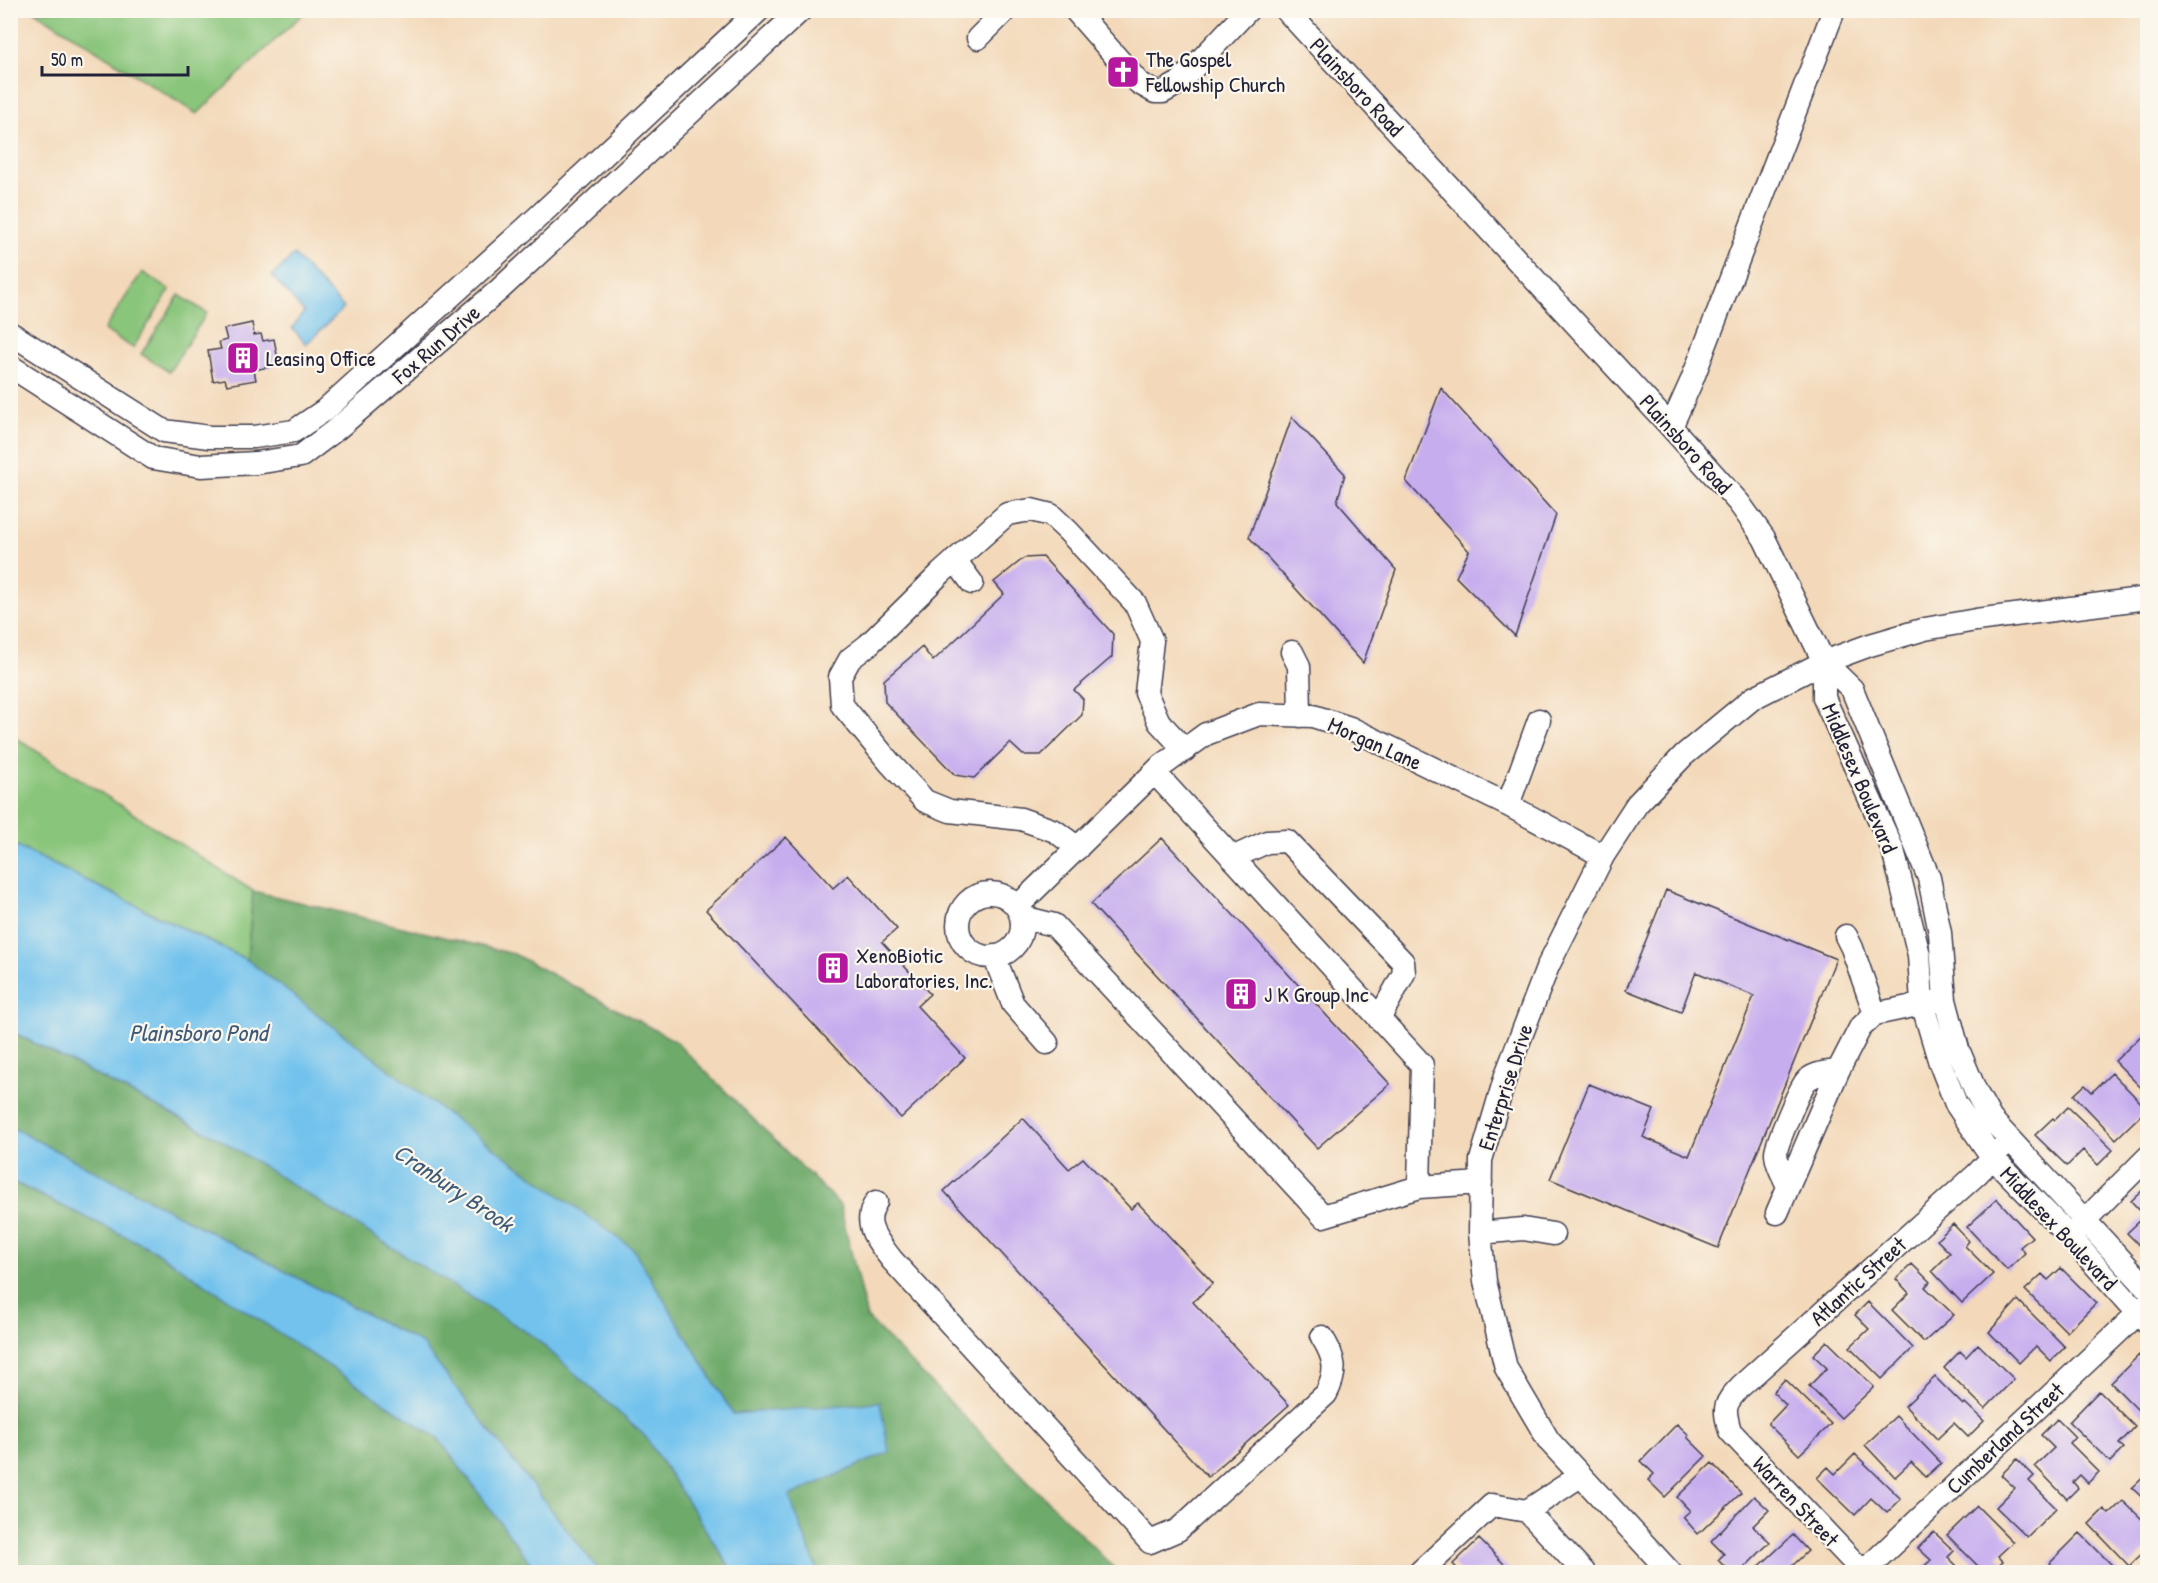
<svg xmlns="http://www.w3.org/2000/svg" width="2158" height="1583" font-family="'Patrick Hand',sans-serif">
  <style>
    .green { fill: #89c57a; stroke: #56745a; stroke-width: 1.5 }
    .forest { fill: #6eaa6a; stroke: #486652; stroke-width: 1.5 }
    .water { fill: #72c2ed; stroke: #4a7294; stroke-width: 1.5 }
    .building { fill: #c6adee }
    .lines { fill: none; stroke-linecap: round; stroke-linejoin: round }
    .minor-casing { stroke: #413d4e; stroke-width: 25 }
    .minor { stroke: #fff; stroke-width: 22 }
    .labels { text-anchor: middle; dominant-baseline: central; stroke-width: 4.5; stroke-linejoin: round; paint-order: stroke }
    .poi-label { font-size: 22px; fill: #22223b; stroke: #fbf7ec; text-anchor: start }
    .street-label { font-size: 22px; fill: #22223b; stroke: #fbf7ec }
    .water-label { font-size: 24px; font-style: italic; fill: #3e5a79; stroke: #fbf7ec }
  </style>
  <rect width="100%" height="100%" fill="#fbf7ec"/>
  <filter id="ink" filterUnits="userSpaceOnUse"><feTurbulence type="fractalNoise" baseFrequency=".0167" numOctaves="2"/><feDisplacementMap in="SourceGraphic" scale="12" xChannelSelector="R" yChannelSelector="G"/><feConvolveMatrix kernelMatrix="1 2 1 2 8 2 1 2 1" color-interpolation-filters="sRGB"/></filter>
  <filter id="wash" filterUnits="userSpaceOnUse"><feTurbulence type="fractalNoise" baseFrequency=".008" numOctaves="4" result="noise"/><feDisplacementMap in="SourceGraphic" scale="24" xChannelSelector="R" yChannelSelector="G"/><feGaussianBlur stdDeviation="1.35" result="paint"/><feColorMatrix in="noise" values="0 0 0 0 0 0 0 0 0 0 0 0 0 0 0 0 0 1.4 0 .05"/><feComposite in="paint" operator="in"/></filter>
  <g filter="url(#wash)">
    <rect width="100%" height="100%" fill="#f3d9ba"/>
    <path class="green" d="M34,11L306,10V11L197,114Z
      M142,272L170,290L133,348L104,330Z
      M179,295L207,313L169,372L141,354Z
      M10,734L253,891L247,960L11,843Z"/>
    <path class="forest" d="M253,891L514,954L674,1040L840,1205L867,1318L1118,1572H818L789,1496L888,1452L880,1403L733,1414L633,1249L436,1106L247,960Z
      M10,1031L218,1138L533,1336L645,1436L733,1572H600L421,1343L11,1127Z
      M10,1181L152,1249L438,1438L537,1572H11Z"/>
    <path class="water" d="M294,255L344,308L306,344L292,328L304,312L272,276Z
      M10,843L247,960L436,1106L633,1249L733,1414L880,1402L889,1452L789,1496L818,1572H733L645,1436L533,1336L218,1138L11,1031Z
      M11,1127L421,1343L600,1572H537L438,1438L152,1249L11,1181Z"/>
    <g id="blocks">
      <path class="building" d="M252,323L254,335L261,334L263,341L274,339L279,365L254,370L256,380L227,385L225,379L213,381L208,351L221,349L219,342L227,340L224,329Z
        M1441,388L1556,515L1515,636L1456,577L1469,551L1406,481Z
        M1292,417L1345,474L1337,502L1396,570L1363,663L1249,537Z
        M1043,557L1113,634L1112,657L1074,690L1083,699L1082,715L1041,755H1023L1010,743L974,778L955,775L885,702L884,680L922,647L933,661L1004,594L994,582L1024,558Z
        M786,837L833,888L848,875L897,929L882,942L930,994L917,1006L965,1058L901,1118L706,910Z
        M1162,838L1390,1084L1317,1148L1091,904Z
        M1666,890L1836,959L1718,1248L1550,1179L1589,1084L1654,1110L1643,1137L1689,1156L1754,996L1696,972L1681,1012L1626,990Z
        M2145,1032L2148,1034V1095L2115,1061Z
        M2112,1073L2147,1109L2116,1139L2074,1095L2085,1085L2092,1092Z
        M2068,1107L2113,1150L2098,1165L2083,1150L2067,1166L2035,1135L2053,1118L2055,1120Z
        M1023,1118L1069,1169L1083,1158L1131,1209L1138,1203L1213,1283L1193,1302L1289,1405L1208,1477L944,1191Z
        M2145,1188L2148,1191V1254L2127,1233L2145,1216L2131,1201Z
        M1997,1199L2032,1237L2020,1247L2025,1253L2007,1270L1967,1227Z
        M1953,1224L1969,1241L1965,1246L1993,1274L1962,1303L1932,1271L1950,1253L1937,1240Z
        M1912,1264L1930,1282L1925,1287L1954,1315L1924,1342L1892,1310L1909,1293L1896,1279Z
        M2061,1268L2096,1303L2067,1332L2025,1290L2042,1274L2048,1280Z
        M2018,1300L2065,1347L2051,1361L2036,1346L2019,1363L1989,1332Z
        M1868,1302L1913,1348L1882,1379L1850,1347L1869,1329L1855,1315Z
        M1827,1341L1874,1387L1841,1418L1809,1386L1827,1368L1813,1355Z
        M1978,1344L2014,1379L1985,1409L1944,1368L1960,1351L1966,1357Z
        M2139,1355L2148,1364V1420L2111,1383Z
        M1935,1377L1963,1405L1965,1403L1984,1421L1968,1437L1954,1423L1937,1439L1905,1406Z
        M1785,1379L1831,1424L1799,1455L1768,1424L1786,1405L1773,1392Z
        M2099,1391L2135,1427L2119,1444L2124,1448L2110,1462L2069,1422Z
        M1896,1416L1941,1463L1926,1477L1911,1462L1895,1477L1865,1445Z
        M2057,1419L2075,1437L2070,1443L2099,1472L2088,1483L2080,1475L2073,1482L2078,1488L2067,1499L2035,1466L2054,1448L2041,1435Z
        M1677,1424L1689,1435L1687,1437L1706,1456L1665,1497L1648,1480L1654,1474L1641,1461Z
        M1855,1454L1901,1499L1887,1513L1871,1498L1855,1515L1817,1478L1828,1467L1835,1474Z
        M2017,1459L2034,1476L2029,1481L2056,1508L2027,1537L1996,1507L2015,1488L2001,1475Z
        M1712,1463L1741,1493L1698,1534L1683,1517L1690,1511L1677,1497Z
        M2148,1473V1503L2132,1488Z
        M1754,1496L1769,1510L1753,1526L1770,1542L1740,1572H1730L1718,1560L1724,1554L1711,1541Z
        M2123,1501L2148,1525V1548L2129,1566L2089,1524L2104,1509L2109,1514Z
        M1977,1506L2013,1542L1998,1556L2003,1561L1991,1572H1984L1947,1535Z
        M1934,1532L1954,1551L1948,1557L1963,1572H1918L1931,1560L1918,1548Z
        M2080,1533L2119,1572H2059L2050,1563Z
        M1793,1535L1808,1551L1792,1566L1797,1572H1753Z
        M1479,1539L1512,1572H1460L1453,1564Z"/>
    </g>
  </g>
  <g filter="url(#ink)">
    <use href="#blocks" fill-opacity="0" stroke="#413d4e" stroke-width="1.5"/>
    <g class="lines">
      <defs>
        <path id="minor" d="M1075,10L1139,83L1155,92H1163L1179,83L1248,10
          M1286,10L1671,427L1739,503L1764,538L1824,662L1852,689L1929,878L1940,933L1945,1000L1958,1049L1976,1092L1991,1119L2148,1289
          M978,38L1006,10
          M10,333L164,431L209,437H254L294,431L325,410L526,228L759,10
          M10,366L153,458L201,466L256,463L301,456L338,428L499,290L801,10
          M1671,427L1692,380L1834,10
          M955,560L972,583
          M1292,652L1299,666L1300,716
          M1824,662V698L1893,850L1919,955L1922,1003L1940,1063L1956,1104L1992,1157L2069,1236L2148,1324
          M1508,805L1539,720
          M1078,848L1055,831L1021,819L950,811L925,801L890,763L842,705L840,677L850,659L868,645L941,573L1007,514L1031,510L1051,515L1068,531L1135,603L1152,641L1146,693L1159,722L1185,750
          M1232,858L1267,842L1287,841L1403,962L1404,973L1379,1019
          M958 925a32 32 0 1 1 64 0a32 32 0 1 1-64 0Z
          M1017,907L1159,768L1206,734L1259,714L1313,716L1350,728L1508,805L1603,856
          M1022,917L1054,925L1323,1216L1419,1187L1422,1065L1155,773
          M1846,936L1852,948L1875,1014
          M994,956L1013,1004L1047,1043
          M1788,1186C1783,1175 1776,1164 1776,1152C1777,1143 1801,1084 1807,1080C1816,1073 1827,1072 1838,1071
          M1419,1187L1481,1183
          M876,1202C861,1225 878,1241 892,1260L1150,1542L1178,1530L1326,1394C1338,1371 1335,1358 1322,1337
          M1777,1213L1838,1071L1860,1028L1875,1014L1937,1001
          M2074,1231L2148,1157
          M1480,1233L1523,1229L1553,1234
          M1527,1511L1584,1572
          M1420,1572L1492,1505L1527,1511L1580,1476
          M1670,1572L1549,1441L1506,1368L1485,1281L1480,1233L1481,1160L1506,1075L1548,966L1603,856L1637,804L1684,755L1753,698L1824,662L1870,645L1925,629L1976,620L2148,598
          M1863,1572L1730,1431C1723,1407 1724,1404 1741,1386L1977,1174L2001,1148
          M1863,1572L2148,1304"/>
      </defs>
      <use href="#minor" class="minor-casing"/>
      <use href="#minor" class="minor"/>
    </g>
  </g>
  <defs>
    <symbol id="church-square" viewBox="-11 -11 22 22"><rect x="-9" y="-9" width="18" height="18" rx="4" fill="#b5179e" stroke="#fbf7ec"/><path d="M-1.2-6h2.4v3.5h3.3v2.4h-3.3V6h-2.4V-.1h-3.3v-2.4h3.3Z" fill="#fff"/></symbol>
    <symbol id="building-square" viewBox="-11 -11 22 22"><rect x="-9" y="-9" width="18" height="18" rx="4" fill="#b5179e" stroke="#fbf7ec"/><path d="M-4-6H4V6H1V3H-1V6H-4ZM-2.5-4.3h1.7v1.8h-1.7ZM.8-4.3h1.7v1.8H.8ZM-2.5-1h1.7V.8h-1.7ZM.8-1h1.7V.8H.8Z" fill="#fff"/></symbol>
  </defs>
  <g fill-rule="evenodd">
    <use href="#church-square" x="1104" y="53" width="38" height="38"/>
    <use href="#building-square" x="224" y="339" width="38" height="38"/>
    <use href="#building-square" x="814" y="949" width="38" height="38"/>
    <use href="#building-square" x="1222" y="975" width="38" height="38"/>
  </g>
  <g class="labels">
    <g class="poi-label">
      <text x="1146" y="59">The Gospel<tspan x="1146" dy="25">Fellowship Church</tspan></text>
      <text x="266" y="358">Leasing Office</text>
      <text x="856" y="955">XenoBiotic<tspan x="856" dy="25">Laboratories, Inc.</tspan></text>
      <text x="1264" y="994">J K Group Inc</text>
    </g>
    <g class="street-label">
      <text transform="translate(1357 87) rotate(47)">Plainsboro Road</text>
      <text transform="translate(436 344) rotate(-41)">Fox Run Drive</text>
      <text transform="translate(1686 444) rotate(48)">Plainsboro Road</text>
      <text transform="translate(1375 743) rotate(24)">Morgan Lane</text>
      <text transform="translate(1860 778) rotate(67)">Middlesex Boulevard</text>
      <text transform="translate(1505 1087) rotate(-72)">Enterprise Drive</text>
      <text transform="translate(2059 1228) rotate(47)">Middlesex Boulevard</text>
      <text transform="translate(1858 1281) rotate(-42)">Atlantic Street</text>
      <text transform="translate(2005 1438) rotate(-43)">Cumberland Street</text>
      <text transform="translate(1796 1501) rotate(47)">Warren Street</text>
    </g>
    <g class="water-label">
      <text x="198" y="1032">Plainsboro Pond</text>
      <text transform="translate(454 1187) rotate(34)">Cranbury Brook</text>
    </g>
  </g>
  <rect width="2158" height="1583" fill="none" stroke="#fbf7ec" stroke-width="36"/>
  <path d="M42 66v9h146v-9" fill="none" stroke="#22223b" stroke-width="3"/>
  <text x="51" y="66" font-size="18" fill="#22223b" stroke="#fbf7ec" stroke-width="4.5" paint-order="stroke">50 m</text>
</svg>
